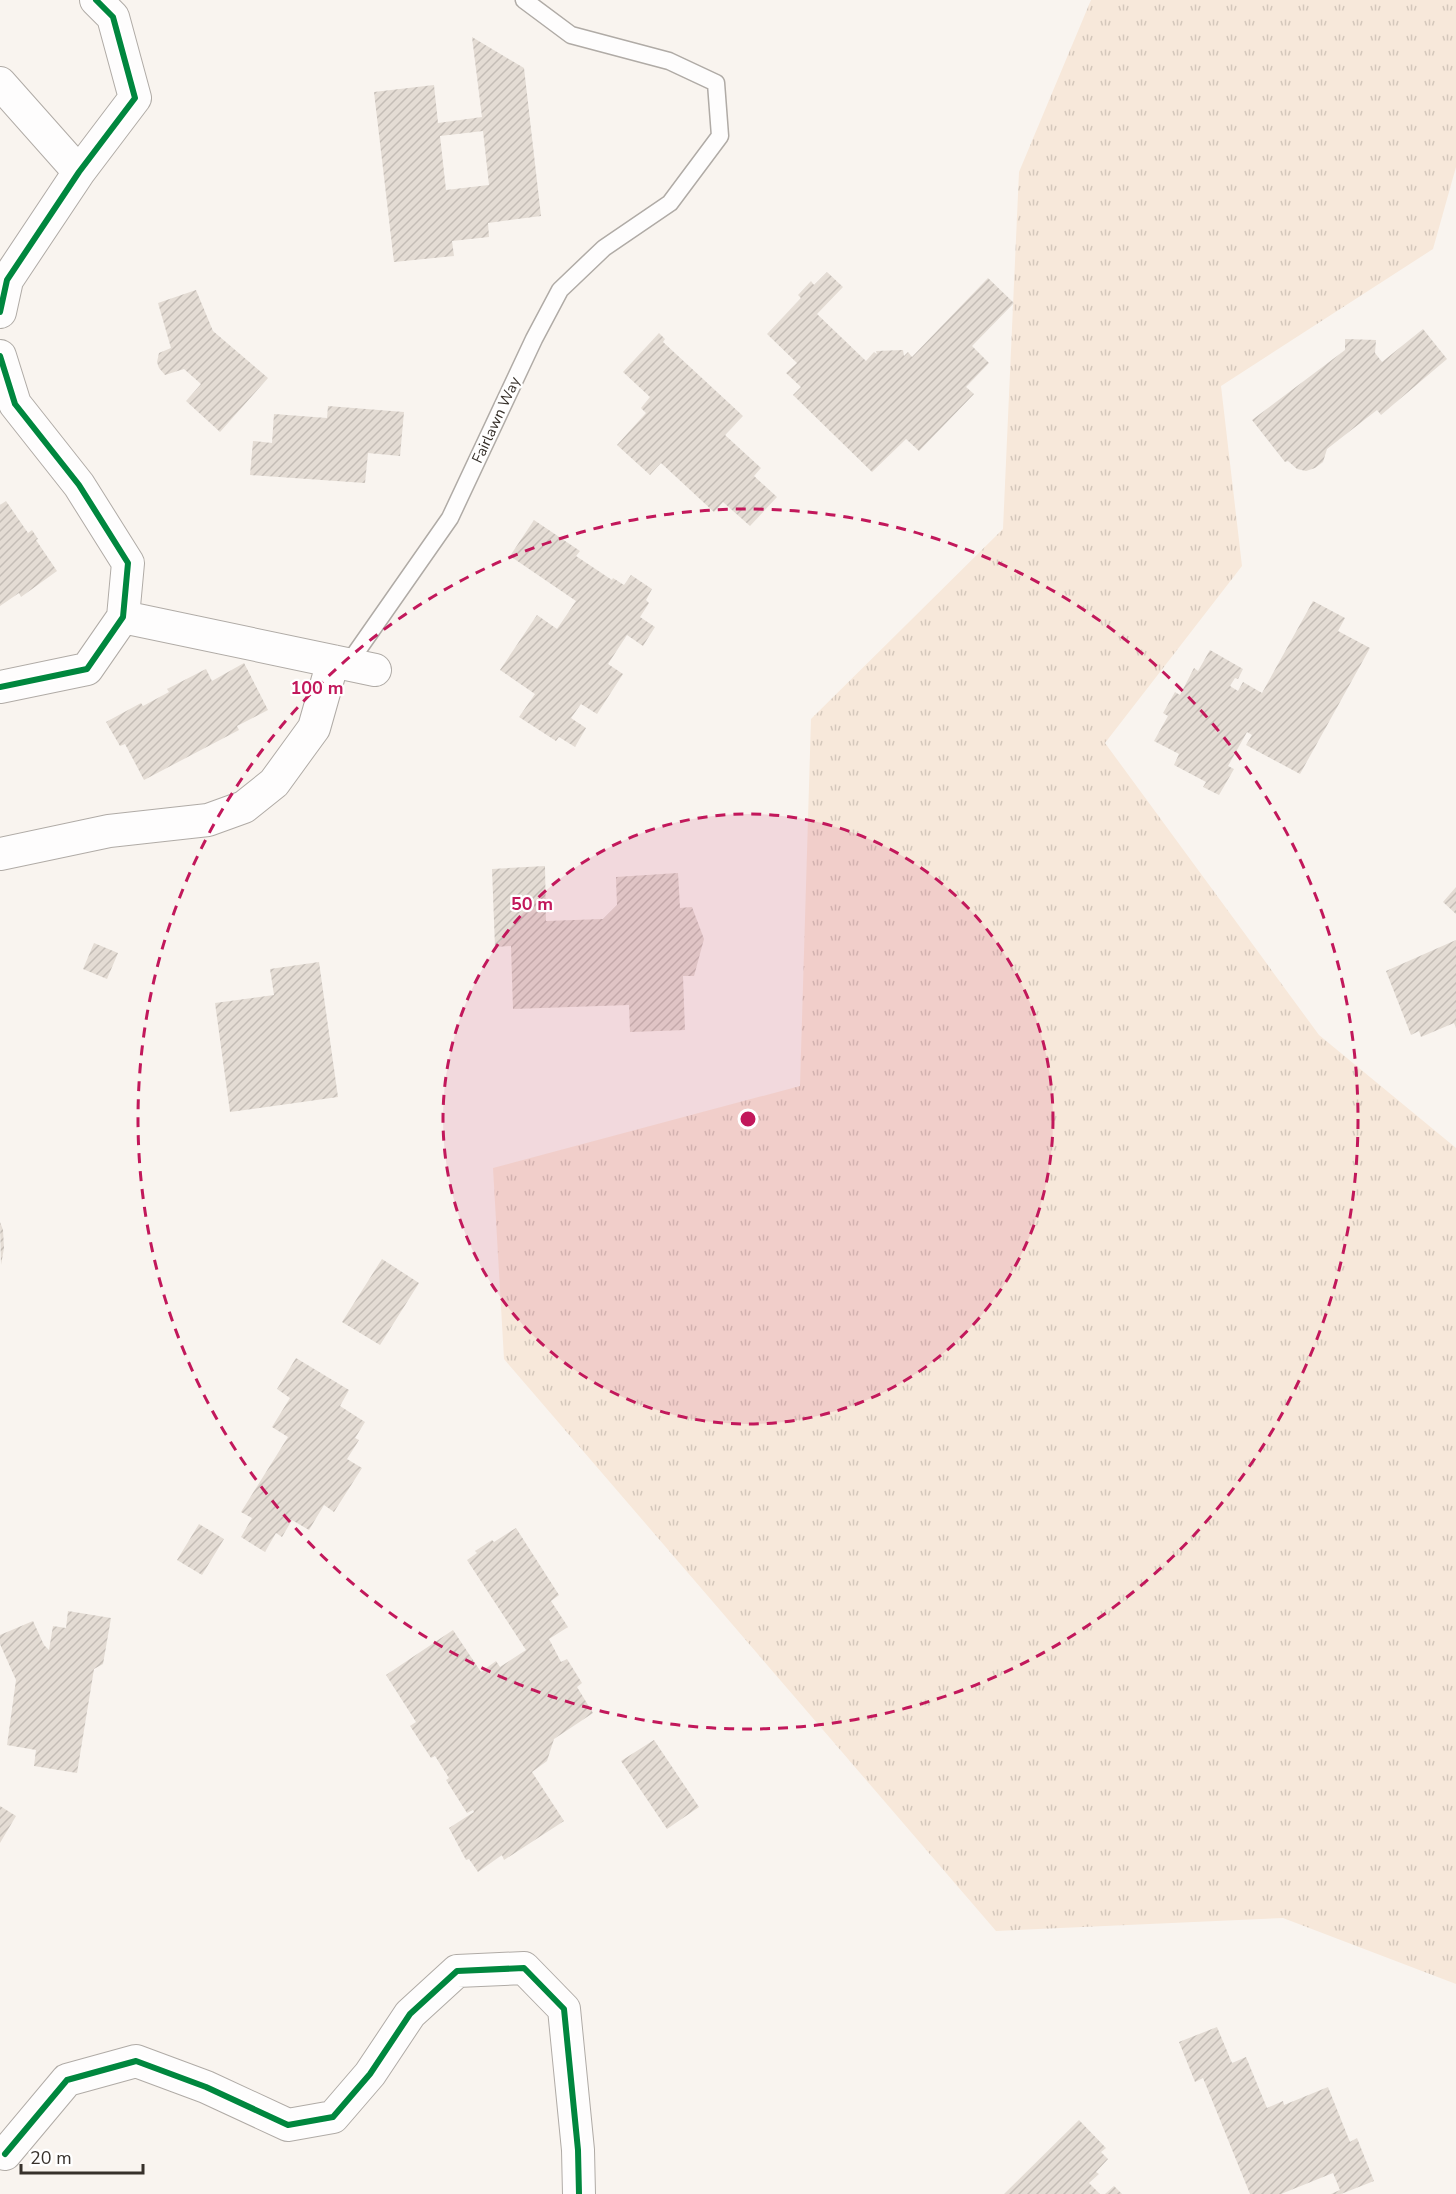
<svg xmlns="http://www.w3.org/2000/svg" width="1456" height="2194" font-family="'Nunito Sans',sans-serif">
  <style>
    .grass { fill: url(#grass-tufts) }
    .building { fill: url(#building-hatch); fill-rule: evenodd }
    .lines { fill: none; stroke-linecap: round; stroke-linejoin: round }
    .service-casing { stroke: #b0aba6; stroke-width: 19 }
    .minor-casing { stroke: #b0aba6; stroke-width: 34 }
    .service { stroke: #fefdfd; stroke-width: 16 }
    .minor { stroke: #fefdfd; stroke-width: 32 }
    .cycleway-casing { stroke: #fff; stroke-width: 10 }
    .cycleway { stroke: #00873e; stroke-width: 6 }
    .ring { fill: none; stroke: #c2185b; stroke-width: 3; stroke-dasharray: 10 8 }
    .labels { text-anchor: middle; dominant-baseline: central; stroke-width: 4.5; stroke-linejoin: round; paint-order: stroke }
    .street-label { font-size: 15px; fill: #37312b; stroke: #fff }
    .centre { fill: #c2185b; stroke: #fff; stroke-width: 3 }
    .ring-label { font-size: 18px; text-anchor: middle; font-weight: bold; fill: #c2185b; stroke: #fff; stroke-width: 4.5; stroke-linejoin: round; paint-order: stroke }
  </style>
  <defs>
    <pattern id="grass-tufts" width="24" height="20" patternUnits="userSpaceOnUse" patternTransform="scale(1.5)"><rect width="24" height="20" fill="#f7e8da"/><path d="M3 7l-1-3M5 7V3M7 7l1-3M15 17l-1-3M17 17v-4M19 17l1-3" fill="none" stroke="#d4c7bb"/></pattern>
    <pattern id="building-hatch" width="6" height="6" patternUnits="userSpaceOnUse" patternTransform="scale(1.5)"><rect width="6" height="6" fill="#e4dcd4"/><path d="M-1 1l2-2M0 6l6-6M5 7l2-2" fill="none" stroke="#c4bdb6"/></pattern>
  </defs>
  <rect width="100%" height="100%" fill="#f9f4ef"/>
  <path class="grass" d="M1091,0H1456V167L1433,249L1221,386L1242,566L1105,743L1319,1035L1456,1148V1984L1283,1918L996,1931L504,1359L493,1168L800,1086L811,719L1003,529L1019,172Z"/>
  <path class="building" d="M472,37L524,68L541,216L488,223L489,237L452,241L454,256L394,262L374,92L434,85L438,123L482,117ZM483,131L489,185L446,190L440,136Z
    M827,272L843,287L817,314L866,361L874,352L877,354L876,351L903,350L904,356L908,352L912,357L988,278L1014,303L972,346L989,363L966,387L974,394L919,451L906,439L872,472L793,395L801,387L786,373L797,363L767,334L801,298L798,295L811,281L814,285Z
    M196,290L213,331L268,378L220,432L186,401L201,384L184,369L165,375L159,368L157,362L159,353L171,348L158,303Z
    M1423,329L1447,359L1381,415L1377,410L1327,449L1323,462L1315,468L1306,471L1297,469L1288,461L1285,462L1252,420L1345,350V339L1376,340L1375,353L1382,362Z
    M659,333L665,339L663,342L743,416L725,435L761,468L754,476L777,497L750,526L723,502L714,512L661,463L650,475L617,445L646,413L641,408L650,397L623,372Z
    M328,406L404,412L400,456L368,453L365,483L250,475L253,441L272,443L274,414L327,418Z
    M6,501L28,533L32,530L38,539L36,540L57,571L21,597L19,593L0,606V505Z
    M534,520L580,551L576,556L612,580L613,578L624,585L631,575L652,589L646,600L649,603L640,617L655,627L643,646L627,635L608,664L623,674L597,714L581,704L571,718L586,728L575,747L559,737L556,741L519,717L535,694L500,670L537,615L557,629L576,601L510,556Z
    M1313,601L1345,618L1338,631L1370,648L1300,774L1246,745L1252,735L1247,732L1228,766L1234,769L1219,795L1203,787L1206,782L1174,765L1179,754L1154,741L1168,716L1163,713L1175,692L1180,695L1194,668L1198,671L1210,650L1243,669L1238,679L1235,678L1230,686L1238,691L1243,682L1262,693Z
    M244,663L268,710L237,726L239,730L144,780L125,744L120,746L106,722L141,703L143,706L169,692L167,689L206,669L212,681Z
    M545,866L546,921L603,919L617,905L616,877L678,873L680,908L692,907L704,939L694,976H683L685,1030L630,1032L629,1005L513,1009L511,946L495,947L492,869Z
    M1456,887V914L1443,902Z
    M1456,940V1028L1454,1023L1421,1037L1419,1031L1411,1035L1386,971Z
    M94,943L118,953L107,979L83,969Z
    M319,962L338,1097L230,1112L215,1003L274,995L270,969Z
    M0,1222L3,1230L4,1248L1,1265Z
    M382,1259L419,1283L380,1345L342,1322Z
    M296,1358L349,1390L340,1406L365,1422L355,1438L359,1440L347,1459L362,1468L334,1512L324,1505L309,1530L292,1520L282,1537L276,1533L265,1552L241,1537L252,1518L241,1512L288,1437L272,1427L290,1398L277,1389Z
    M199,1524L224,1539L202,1575L177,1560Z
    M516,1528L559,1595L551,1601L568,1627L549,1639L561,1662L567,1659L582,1683L577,1687L593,1713L554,1739L547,1761L532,1772L564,1821L504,1860L502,1855L478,1872L469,1859L466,1860L449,1828L474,1812L473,1810L467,1813L446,1780L449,1778L435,1756L431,1758L410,1726L416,1722L386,1675L453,1630L481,1672L496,1661L500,1667L526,1650L467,1560L477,1553L475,1551L492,1540L494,1542Z
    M68,1611L111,1618L103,1664L94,1669L77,1773L34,1766L36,1750L7,1745L16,1680L0,1644V1635L33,1621L44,1645L49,1650L53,1626L66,1628Z
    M654,1740L699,1807L667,1829L621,1761Z
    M0,1806L16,1816L0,1843Z
    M1217,2027L1232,2063L1246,2057L1267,2108L1283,2101L1284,2105L1328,2087L1350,2142L1357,2138L1374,2181L1341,2194H1331L1340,2190L1333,2173L1281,2194H1250L1203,2078L1195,2082L1179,2042Z
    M1079,2120L1106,2148L1101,2152L1108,2159L1096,2172L1099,2174L1089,2183L1100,2194H1004Z
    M1114,2186L1122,2194H1105Z"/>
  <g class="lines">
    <defs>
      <path id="service" d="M348,664L450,518L534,339L560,290L604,248L670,203L720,136L716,83L669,61L571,35L524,0"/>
      <path id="minor" d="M0,83L79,172
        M0,312L7,280L79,172L135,98L113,17L96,0
        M0,356L15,404L79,485L128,563L123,617L87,669L0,687
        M123,617L375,670
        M0,854L109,831L208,820L244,807L274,783L314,728L333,661
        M5,2154L67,2080L136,2061L206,2087L288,2125L333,2117L370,2074L410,2014L457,1971L524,1968L564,2009L578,2150L579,2194"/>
    </defs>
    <use href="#service" class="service-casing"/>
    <use href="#minor" class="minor-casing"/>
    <use href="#service" class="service"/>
    <use href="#minor" class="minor"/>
    <defs>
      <path id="cycleway" d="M0,312L7,280L79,172L135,98L113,17L96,0
        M0,356L15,404L79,485L128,563L123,617L87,669L0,687
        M5,2154L67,2080L136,2061L206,2087L288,2125L333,2117L370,2074L410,2014L457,1971L524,1968L564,2009L578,2150L579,2194"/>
    </defs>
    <use href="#cycleway" class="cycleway-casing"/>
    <use href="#cycleway" class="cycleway"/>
  </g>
  <circle cx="748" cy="1119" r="305" fill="#c2185b" fill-opacity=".12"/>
  <g class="ring">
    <circle cx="748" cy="1119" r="305"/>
    <circle cx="748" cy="1119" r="610"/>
  </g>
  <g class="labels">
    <g class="street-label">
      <text transform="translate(496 420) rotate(-65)">Fairlawn Way</text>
    </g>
  </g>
  <circle cx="748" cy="1119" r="9" class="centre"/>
  <g class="ring-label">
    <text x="317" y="694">100 m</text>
    <text x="532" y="910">50 m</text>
  </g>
  <path d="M21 2164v9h122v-9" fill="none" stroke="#37312b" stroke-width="3"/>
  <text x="30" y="2164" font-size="18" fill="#37312b" stroke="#ffffff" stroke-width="4.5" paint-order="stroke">20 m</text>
</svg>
